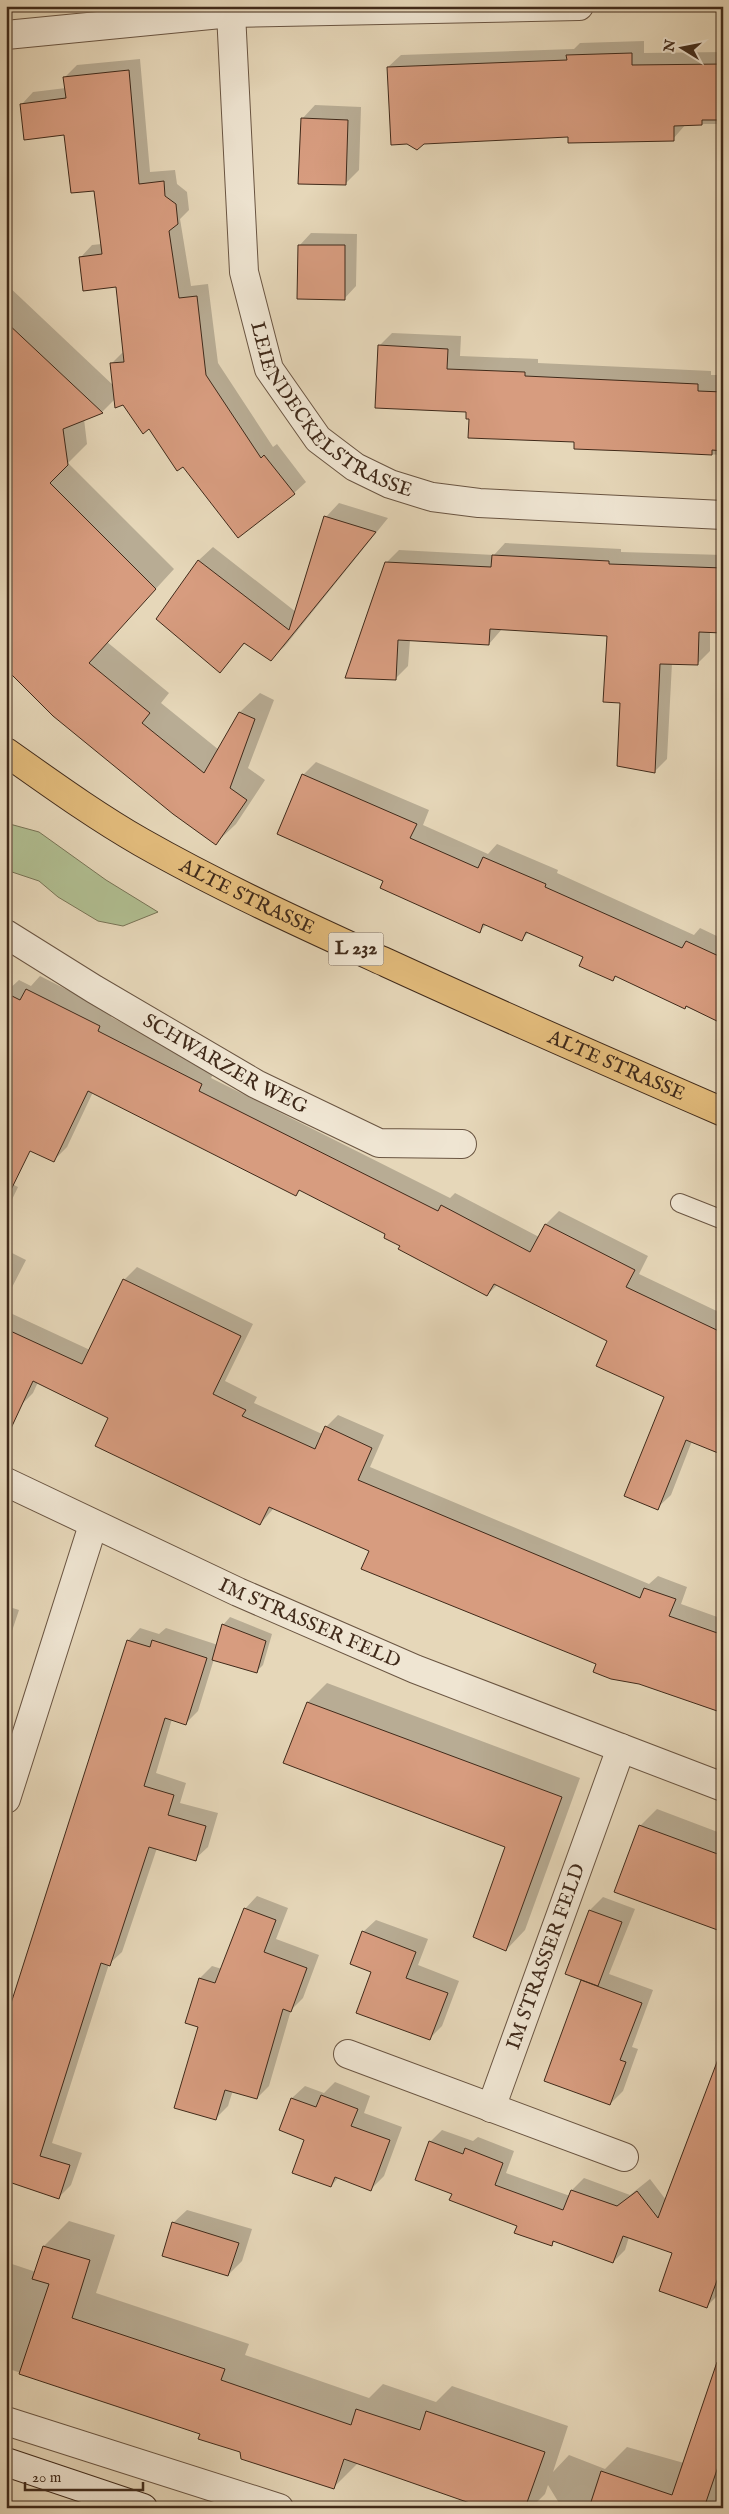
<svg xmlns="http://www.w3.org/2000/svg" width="729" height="2514" font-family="'IM FELL English',serif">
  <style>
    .green { fill: #b1bf92; stroke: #787456 }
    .shadow { fill: #0003 }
    .building { fill: #d79c7f; stroke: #402a1a }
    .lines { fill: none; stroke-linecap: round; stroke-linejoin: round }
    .lane-casing { stroke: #6a5542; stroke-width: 20 }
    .street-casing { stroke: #6a5542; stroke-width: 30 }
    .secondary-casing { stroke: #402a1a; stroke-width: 30 }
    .primary-casing { stroke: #402a1a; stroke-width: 30 }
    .lane { stroke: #efe5d2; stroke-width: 18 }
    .street { stroke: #efe5d2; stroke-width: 28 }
    .secondary { stroke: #efe5d2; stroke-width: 28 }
    .primary { stroke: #e3bc7c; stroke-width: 28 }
    .labels { text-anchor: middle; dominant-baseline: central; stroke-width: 4.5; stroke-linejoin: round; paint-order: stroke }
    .shield { fill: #efe5d2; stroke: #746251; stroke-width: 1 }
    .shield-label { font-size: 19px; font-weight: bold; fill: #402a1a }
    .street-label { font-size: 20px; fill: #402a1a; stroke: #efe5d2 }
  </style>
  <rect width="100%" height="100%" fill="#e6d7b9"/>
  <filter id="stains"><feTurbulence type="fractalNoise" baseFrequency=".004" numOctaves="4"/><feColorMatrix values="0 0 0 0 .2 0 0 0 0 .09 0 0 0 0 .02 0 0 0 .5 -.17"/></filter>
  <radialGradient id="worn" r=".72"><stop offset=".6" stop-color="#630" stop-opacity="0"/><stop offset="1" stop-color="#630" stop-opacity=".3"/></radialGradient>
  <path class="green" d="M6,823L39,832L106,880L158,912L123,926L98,921L58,897L39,881L6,870Z"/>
  <path class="shadow" d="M644,41V53L723,52V124H686L673,139L569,136L388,67L401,55L574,49L580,43Z
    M140,59L150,172L175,170L177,184L187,192L189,210L180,219L191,286L208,284L218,363L273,447L277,444L306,482L294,493L183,465L150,428L116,398L102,412L84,419L87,444L68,463L174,569L107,642L169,693L161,703L219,750L240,712L260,693L274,700L248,768L265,780L236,824L216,843L6,566V284L114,386L111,364L123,352L117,286L81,257L92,245L102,244L95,189L65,134L22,104L33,92L66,88L65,77L77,65Z
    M315,105L361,107L359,170L345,184L302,119Z
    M311,233L357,234L356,286L344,299L299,246Z
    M392,333L461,336L460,356L538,359V363L711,371V375H723V455L575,447V441L471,418L468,411L379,346Z
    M339,503L388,518L285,646L271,659L245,643L220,671L158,618L199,560L213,547L296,612L326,517Z
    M505,543L621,549V552L723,555V632L710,631V651L697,664L672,663L667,759L654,772L622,701L608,634L502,629L489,644L410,640L408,666L396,678L386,563L399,550L494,555Z
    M316,762L429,810L423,825L488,854L497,844L558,870L557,873L694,935L700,928L723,939V1023L617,976L612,980L584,957L529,932L522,939L487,924L479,932L385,881L303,775Z
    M40,976L113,1013L111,1017L215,1071L211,1078L450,1198L455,1193L539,1237L546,1224L559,1211L648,1256L639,1274L723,1314V1454L692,1441L671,1495L657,1508L666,1397L609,1340L498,1284L487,1295L402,1245L386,1234L300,1189L296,1194L93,1092L67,1147L54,1160L6,1030V992L19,980L31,986Z
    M6,1181L18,1187L6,1212Z
    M6,1250L26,1260L6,1299Z
    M137,1267L253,1324L225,1381L257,1397L254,1403L322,1434L326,1427L338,1415L384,1435L370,1467L649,1584L658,1576L687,1587L681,1604L723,1619V1713L640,1682L597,1664L370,1550L274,1508L260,1524L109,1417L38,1382L33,1393L21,1405L6,1398V1311L90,1350L124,1280Z
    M6,1606L19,1610L6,1649Z
    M230,1617L272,1634L263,1665L256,1672L214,1659L198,1711L186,1723L172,1719L156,1773L186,1783L180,1803L218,1813L208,1847L195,1859L157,1848L122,1952L109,1964L52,2143L82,2153L71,2185L59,2197L6,2180L128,1641L140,1628L159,1634L166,1628L218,1645L224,1624Z
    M327,1683L580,1778L525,1930L506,1950L507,1846L308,1702Z
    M657,1809L723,1834V1931L640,1826Z
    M257,1896L288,1908L276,1939L319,1955L303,1998L291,2010L269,2086L257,2098L233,2090L228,2106L215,2119L200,2027V1978L212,1966L222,1969L245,1909Z
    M603,1897L635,1909L609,1974L653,1990L632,2047L638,2049L623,2091L610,2104L582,1981L584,1979L566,1973L590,1910Z
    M376,1920L428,1939L418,1965L459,1981L442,2026L430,2038L373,1971L363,1932Z
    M723,2065V2283L718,2295L706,2307L673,2252L629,2237L625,2250L613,2262L556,2240L551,2245L519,2225L453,2194L430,2142L442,2130L473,2141L478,2137L514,2151L506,2173L570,2196L572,2190L584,2178L630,2195L650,2179L666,2200Z
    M335,2082L370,2096L364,2113L402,2127L384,2176L371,2189L339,2177L331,2186L305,2139L292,2098L305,2086L324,2093Z
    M187,2210L252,2229L242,2261L228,2275L173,2223Z
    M69,2221L115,2235L96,2293L249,2344L245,2355L369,2398L383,2384L436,2402L452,2386L568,2426L553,2472L569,2455L605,2469L627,2447L684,2463L723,2371V2508H562L548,2485L545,2494L531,2508H488L358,2463L333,2488L241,2452L202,2433L6,2368V2262L36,2272L44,2246Z"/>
  <path class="building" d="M632,53V65L723,64V120H702V125L674,126V141L568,143V137L424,144L417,150L407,144L391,145L387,67L567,60L566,55Z
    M129,70L139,184L164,181L165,196L176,204L178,224L169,231L179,298L197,296L206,375L261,458L264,455L295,494L238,538L183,467L177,471L149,429L143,434L123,405L115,408L110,363L124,362L116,287L83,291L79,257L102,254L94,191L71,193L64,135L24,140L20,104L66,98L63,77Z
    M301,118L348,120L346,185L298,184Z
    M298,245H345V300L297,299Z
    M6,322L103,413L63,429L68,465L50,483L156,589L89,663L150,713L142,723L204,773L239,712L255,719L230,788L247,800L216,845L173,814L53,716L6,669Z
    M378,345L448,349L447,369L525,372V376L698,384V391L723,392V451L712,450V455L628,451L574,449V442L468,438L469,419H466V412L375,408Z
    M324,516L376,532L271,661L244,643L220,673L156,619L198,560L289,630Z
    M492,555L609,561V564L723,568L722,633L699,632L698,665L660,664L655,773L617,766L620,703L603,702L607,636L490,629L489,645L398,640L396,680L345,678L385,562L491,567Z
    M302,774L417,824L410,838L478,868L483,857L546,884L545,887L682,948L686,941L723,958V1024L686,1006L685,1009L615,976L613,981L579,966L583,957L526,932L522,941L483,924L480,933L380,888L383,881L277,834Z
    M26,989L100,1026L98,1031L202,1084L199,1091L438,1211L441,1205L530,1252L545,1224L635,1270L626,1287L723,1333V1455L686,1440L658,1510L624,1496L664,1397L596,1366L607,1341L494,1284L487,1296L398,1249L400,1246L384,1238L385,1234L299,1190L296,1196L88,1091L54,1162L30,1151L6,1200V993L20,1000Z
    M123,1279L241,1336L213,1394L246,1410L242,1416L315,1449L325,1426L372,1448L358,1480L640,1598L644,1588L676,1599L669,1616L723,1635V1713L639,1684L611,1679L593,1672L596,1664L361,1569L369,1551L269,1507L260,1525L95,1446L108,1418L33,1381L6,1439V1329L82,1364Z
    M222,1624L266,1641L257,1673L212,1660Z
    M127,1640L150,1647L152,1640L207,1658L186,1725L165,1718L144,1786L174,1795L168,1815L206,1826L196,1861L149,1847L110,1966L101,1963L40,2156L70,2165L59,2199L6,2181V2019Z
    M307,1702L562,1797L506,1951L473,1937L505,1847L283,1763Z
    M639,1825L723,1856V1932L614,1892Z
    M244,1908L276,1920L264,1952L307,1968L291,2012L283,2009L257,2099L225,2090L216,2120L174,2108L198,2027L185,2023L199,1978L215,1983Z
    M589,1910L622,1922L598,1986L565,1974Z
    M362,1931L416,1952L406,1978L448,1993L430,2040L356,2013L371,1972L350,1964Z
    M581,1980L642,2003L620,2060L626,2062L610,2105L544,2081Z
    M720,2054L723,2055V2264L707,2308L659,2291L672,2253L623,2236L613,2263L553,2241L552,2246L514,2233L517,2226L449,2200L452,2194L415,2180L429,2141L463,2154L465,2148L503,2163L495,2185L563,2210L571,2190L617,2206L637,2191L658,2218Z
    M321,2095L358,2109L351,2126L390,2140L371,2191L335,2177L331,2187L292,2173L304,2140L279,2130L291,2098L316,2107Z
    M172,2222L239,2243L228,2276L162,2256Z
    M43,2246L90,2260L72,2318L225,2369L221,2380L351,2425L356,2409L420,2430L426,2411L545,2452L525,2508H484L344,2459L334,2489L241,2459L240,2452L198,2439L200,2434L19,2374L49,2284L32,2279Z
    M717,2362L723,2363V2452L704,2508H589L601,2471L672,2495Z"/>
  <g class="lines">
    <defs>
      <path id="lane" d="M680,1203L723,1220"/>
      <g id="street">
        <path id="s1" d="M231,13L244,272L269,369L318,439L355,467L390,484L432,497L479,503L723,515"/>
        <path d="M6,35L231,13L579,6"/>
        <path id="s2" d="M6,934L94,989L256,1084L379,1143L462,1144"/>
        <path id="s3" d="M6,1482L238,1592L415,1669L723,1787"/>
        <path d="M6,1799L93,1525"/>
        <path d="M348,2054L624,2157"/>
        <path id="s4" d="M491,2108L621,1748"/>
        <path d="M6,2421L279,2508"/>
      </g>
      <path id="secondary" d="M6,2462L143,2508"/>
      <g id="primary">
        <path id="s5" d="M6,752C50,783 94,815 141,842C220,887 304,925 387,963C498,1014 610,1063 723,1112"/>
      </g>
    </defs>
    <use href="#lane" class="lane-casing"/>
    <use href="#street" class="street-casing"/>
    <use href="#secondary" class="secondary-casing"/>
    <use href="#primary" class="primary-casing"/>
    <use href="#lane" class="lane"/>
    <use href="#street" class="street"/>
    <use href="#secondary" class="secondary"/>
    <use href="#primary" class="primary"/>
  </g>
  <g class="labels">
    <rect class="shield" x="328.5" y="932.5" width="55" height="33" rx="4"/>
    <g class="shield-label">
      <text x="356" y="949">L 232</text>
    </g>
    <g class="street-label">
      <text stroke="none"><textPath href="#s1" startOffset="432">LEIENDECKELSTRASSE</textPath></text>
      <text stroke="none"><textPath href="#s5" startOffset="282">ALTE STRASSE</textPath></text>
      <text stroke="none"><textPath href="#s2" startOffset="255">SCHWARZER WEG</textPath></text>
      <text stroke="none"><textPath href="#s5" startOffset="688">ALTE STRASSE</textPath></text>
      <text stroke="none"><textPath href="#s3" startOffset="335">IM STRASSER FELD</textPath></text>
      <text stroke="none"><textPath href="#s4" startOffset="161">IM STRASSER FELD</textPath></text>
    </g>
  </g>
  <rect width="729" height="2514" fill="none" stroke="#e6d7b9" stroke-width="25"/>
  <rect x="8" y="8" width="714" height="2499" fill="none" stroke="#402a1a" stroke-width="2.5"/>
  <rect x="12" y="12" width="704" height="2489" fill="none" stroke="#402a1a"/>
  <g transform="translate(682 48) rotate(280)" stroke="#efe5d2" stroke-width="4" paint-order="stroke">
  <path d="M0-4L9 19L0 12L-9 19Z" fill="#402a1a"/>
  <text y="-8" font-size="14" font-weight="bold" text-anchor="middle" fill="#402a1a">N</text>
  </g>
  <path d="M25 2482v8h118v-8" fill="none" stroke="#402a1a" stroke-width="2.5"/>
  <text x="32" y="2482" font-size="15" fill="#402a1a" stroke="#efe5d2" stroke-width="4" paint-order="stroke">20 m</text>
  <rect width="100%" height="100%" filter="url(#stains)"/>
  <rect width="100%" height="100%" fill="url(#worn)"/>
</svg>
